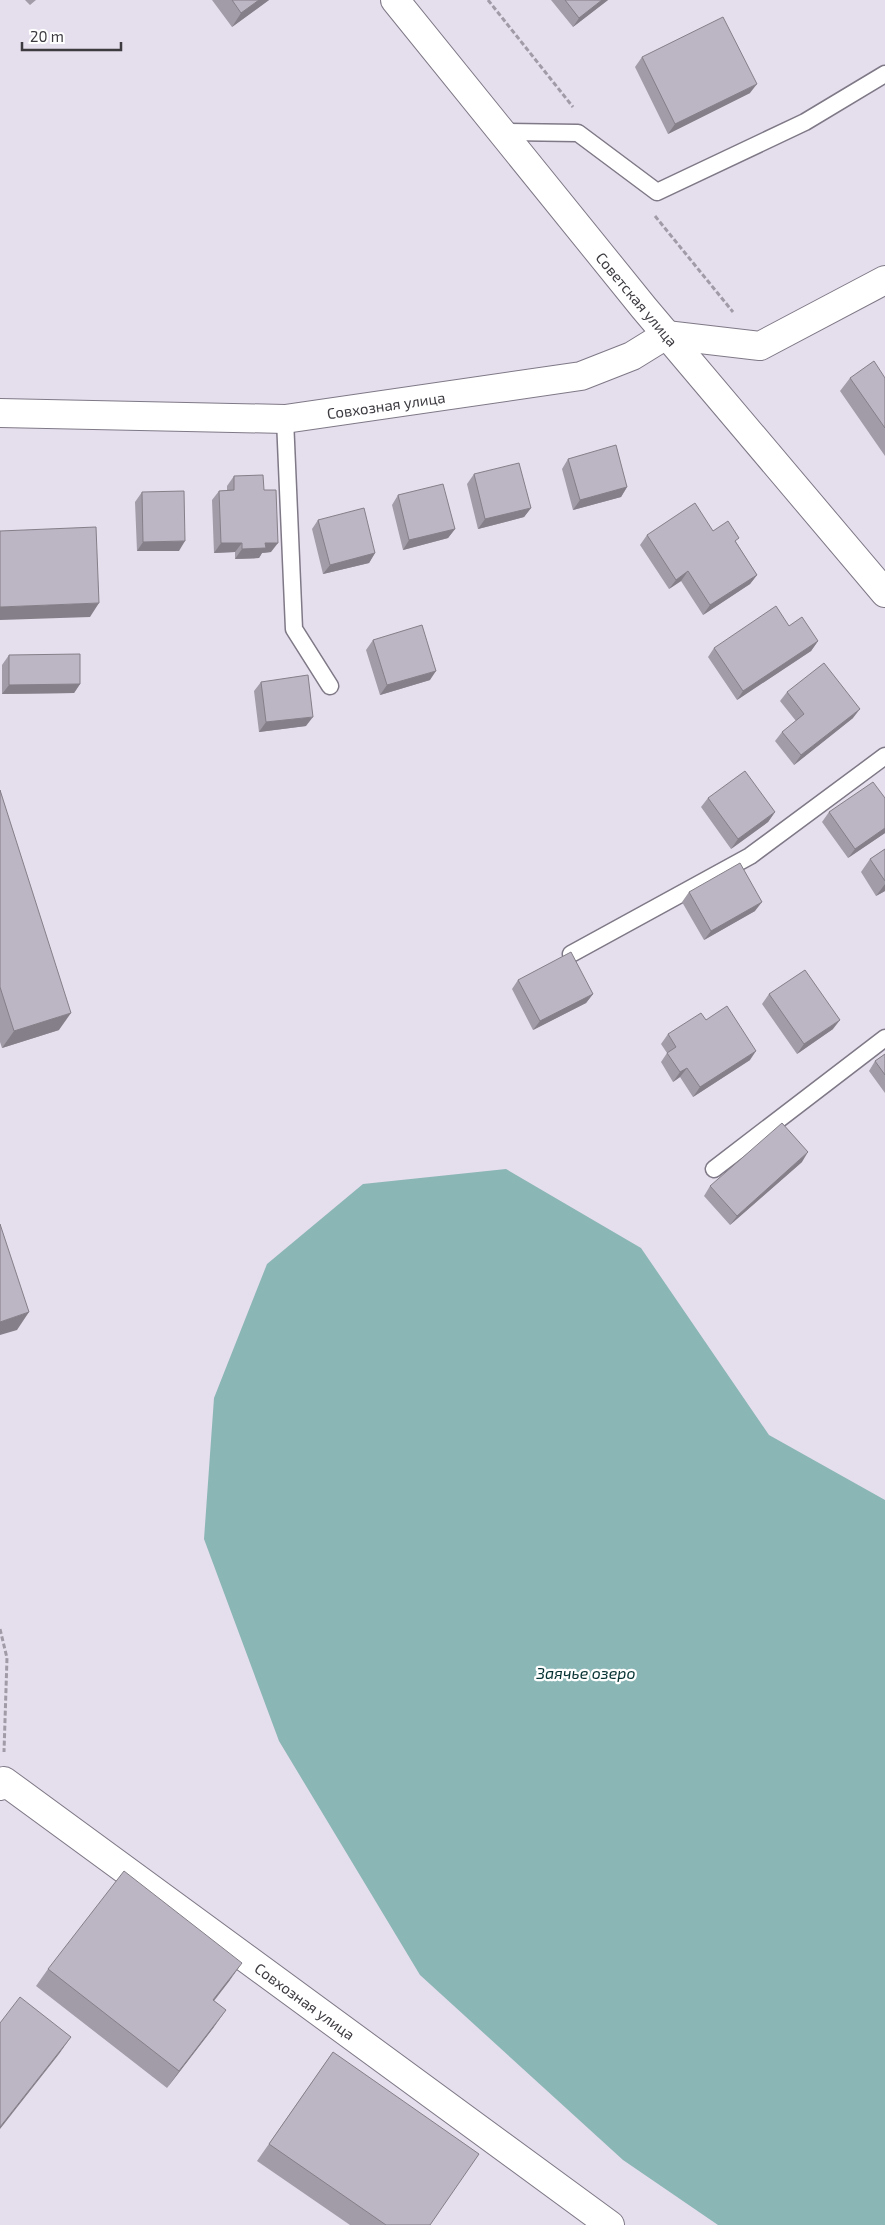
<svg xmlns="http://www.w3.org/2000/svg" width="885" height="2225" font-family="'Exo 2',sans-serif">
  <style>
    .water { fill: #8bb6b6 }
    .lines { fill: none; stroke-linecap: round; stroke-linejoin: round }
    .service-casing { stroke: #7f7886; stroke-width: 19 }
    .minor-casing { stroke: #7f7886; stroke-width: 30 }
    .tertiary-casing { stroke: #7f7886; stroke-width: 30 }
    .path { stroke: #a19ba7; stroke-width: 3; stroke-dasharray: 5 2.5; stroke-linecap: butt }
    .service { stroke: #fff; stroke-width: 16 }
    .minor { stroke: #fff; stroke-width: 28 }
    .tertiary { stroke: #fff; stroke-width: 28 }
    .wall { fill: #a29ca8 }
    .shaded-wall { fill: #847f88 }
    .building { fill: #bcb5c3; stroke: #847f88 }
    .labels { text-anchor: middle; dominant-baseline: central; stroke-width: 4.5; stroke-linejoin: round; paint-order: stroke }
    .street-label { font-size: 15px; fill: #3d3a40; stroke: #fff }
    .water-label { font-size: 16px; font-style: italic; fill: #063233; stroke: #fff }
  </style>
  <rect width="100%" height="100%" fill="#e5deed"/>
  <path class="water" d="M506,1169L641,1248L769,1435L885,1500V2225H718L623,2160L420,1975L279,1741L204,1539L214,1398L267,1264L363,1184Z"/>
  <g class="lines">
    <defs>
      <path id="service" d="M501,132L578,133L657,192L805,122L885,74
        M285,419L294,629L330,686
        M571,954L750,856L885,756
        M714,1169L885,1038"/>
      <path id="minor" d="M0,413L285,419L581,376L632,356L666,335L760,346L885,280
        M0,1786L4,1781L610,2225"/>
      <path id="tertiary" d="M395,0L644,308L885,593"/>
    </defs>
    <use href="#service" class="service-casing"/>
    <use href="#minor" class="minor-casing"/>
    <use href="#tertiary" class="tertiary-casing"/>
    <path class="path" d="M488,0L573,107
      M655,216L733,312
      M0,1629L7,1658L4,1752"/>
    <use href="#service" class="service"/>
    <use href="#minor" class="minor"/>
    <use href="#tertiary" class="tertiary"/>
  </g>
  <path class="wall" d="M25,0H36L30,5Z
    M212,0H269L232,27Z
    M551,0H608L573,27Z
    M642,57L750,93L668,134L635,67Z
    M850,378H885V456L840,391Z
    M568,459L627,487L621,497L573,510L562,469Z
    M474,474L531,508L524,517L478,529L467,484Z
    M234,476L264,490L271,552L262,553L259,558L235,559V552L214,553L212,500L219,491L227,490V486Z
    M142,492L179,551H137L135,502Z
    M398,495L455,529L448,538L403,550L392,505Z
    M318,520L375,553L369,563L323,574L312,529Z
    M713,531L736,542L757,575L750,584L703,615L681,581L669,589L640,545L647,535Z
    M789,626L818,641L811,651L737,700L708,657L714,648Z
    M373,640L430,680L380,695L366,650Z
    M9,655L80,684L74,693L2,694V665Z
    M261,682L306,726L259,732L254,691Z
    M787,692L853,718L794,765L775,741L782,732L796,721L780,701Z
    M0,790L59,1030L2,1048L0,1042Z
    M708,798L775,812L768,822L731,849L701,807Z
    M829,812L885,833L848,858L822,822Z
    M885,849V891L876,896L861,872L870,859Z
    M689,892L755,911L704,940L682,902Z
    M518,980L593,994L586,1003L533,1030L512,989Z
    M769,994L833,1029L797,1054L762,1004Z
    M706,1020L750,1060L693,1097L680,1077L673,1082L661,1062L667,1053L661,1044L668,1034Z
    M885,1054V1093L869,1071L875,1061Z
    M802,1162L730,1225L704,1196L710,1186Z
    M48,1969L230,1980L214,2001V2027L167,2088L36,1986Z
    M333,2052L430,2225H350L257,2161Z"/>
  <path class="shaded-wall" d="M259,0H269L232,27L241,13Z
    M602,0H608L573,27L579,18Z
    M757,84L750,93L668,134L675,124Z
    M627,487L621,497L573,510L580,500Z
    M531,508L524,517L478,529L485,519Z
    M455,529L448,538L403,550L409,540Z
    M185,541L179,551H137L143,542Z
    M221,543H242L235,552L214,553Z
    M265,543H278L271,552L262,553L259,558L235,559L242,549Z
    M375,553L369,563L323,574L330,565Z
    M688,571L681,581L669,589L676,580Z
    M757,575L750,584L703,615L710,605Z
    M99,603L90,617L0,620V607Z
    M818,641L811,651L737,700L743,691Z
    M436,671L430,680L380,695L387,685Z
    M80,684L74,693L2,694L9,685Z
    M860,709L853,718L794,765L801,755Z
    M313,717L306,726L259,732L266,722Z
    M775,812L768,822L731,849L738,839Z
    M885,828V833L848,858L855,849Z
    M885,884V891L876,896Z
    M762,902L755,911L704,940L711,931Z
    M593,994L586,1003L533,1030L540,1021Z
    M71,1013L59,1030L2,1048L14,1031Z
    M840,1020L833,1029L797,1054L804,1044Z
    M756,1051L750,1060L693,1097L700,1087Z
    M687,1068L680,1077L673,1082L680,1072Z
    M808,1152L802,1162L730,1225L737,1216Z
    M29,1312L17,1330L0,1335V1322Z
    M242,1963L230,1980L201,2017L213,2000Z
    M226,2010L214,2027L167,2088L179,2071Z
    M71,2037L59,2054L0,2129V2127Z"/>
  <path class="building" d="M232,0H259L241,13Z
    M565,0H602L579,18Z
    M723,17L757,84L675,124L642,57Z
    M874,361L885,378V428L850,378Z
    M616,445L627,487L580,500L568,459Z
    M519,463L531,508L485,519L474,474Z
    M263,475L264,490H276L278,543H265L266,548L242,549V543H221L219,491L234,490V476Z
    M443,484L455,529L409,540L398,495Z
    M184,491L185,541L143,542L142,492Z
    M695,503L713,531L728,521L739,538L735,541L757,575L710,605L688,571L676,580L647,535Z
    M364,508L375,553L330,565L318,520Z
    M96,527L99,603L0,607V531Z
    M776,606L789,626L802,617L818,641L743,691L714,648Z
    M422,625L436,671L387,685L373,640Z
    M80,654V684L9,685V655Z
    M824,663L860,709L801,755L782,732L804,714L787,692Z
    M308,675L313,717L266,722L261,682Z
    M745,771L775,812L738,839L708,798Z
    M873,782L885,798V828L855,849L829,812Z
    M0,790L71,1013L14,1031L0,987Z
    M885,849V881L870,859Z
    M740,863L762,902L711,931L689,892Z
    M571,952L593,994L540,1021L518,980Z
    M805,970L840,1020L804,1044L769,994Z
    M727,1006L756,1051L700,1087L687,1068L680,1072L667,1053L676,1047L668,1034L701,1013L706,1020Z
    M885,1054V1075L875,1061Z
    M782,1123L808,1152L737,1216L710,1186Z
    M0,1224L29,1312L0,1322Z
    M124,1871L242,1963L213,2000L226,2010L179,2071L48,1969Z
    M20,1997L71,2037L0,2127V2023Z
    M333,2052L479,2154L430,2225H386L269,2144Z"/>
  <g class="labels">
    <g class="street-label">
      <text transform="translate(637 299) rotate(50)">Советская улица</text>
      <text transform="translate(386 405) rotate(-8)">Совхозная улица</text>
      <text transform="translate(305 2001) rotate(36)">Совхозная улица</text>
    </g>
    <g class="water-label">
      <text x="586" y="1672">Заячье озеро</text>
    </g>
  </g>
  <path d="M22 42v8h99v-8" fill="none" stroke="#3d3a40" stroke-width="2.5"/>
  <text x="30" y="42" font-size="15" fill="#3d3a40" stroke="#ffffff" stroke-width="4" paint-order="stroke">20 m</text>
</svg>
